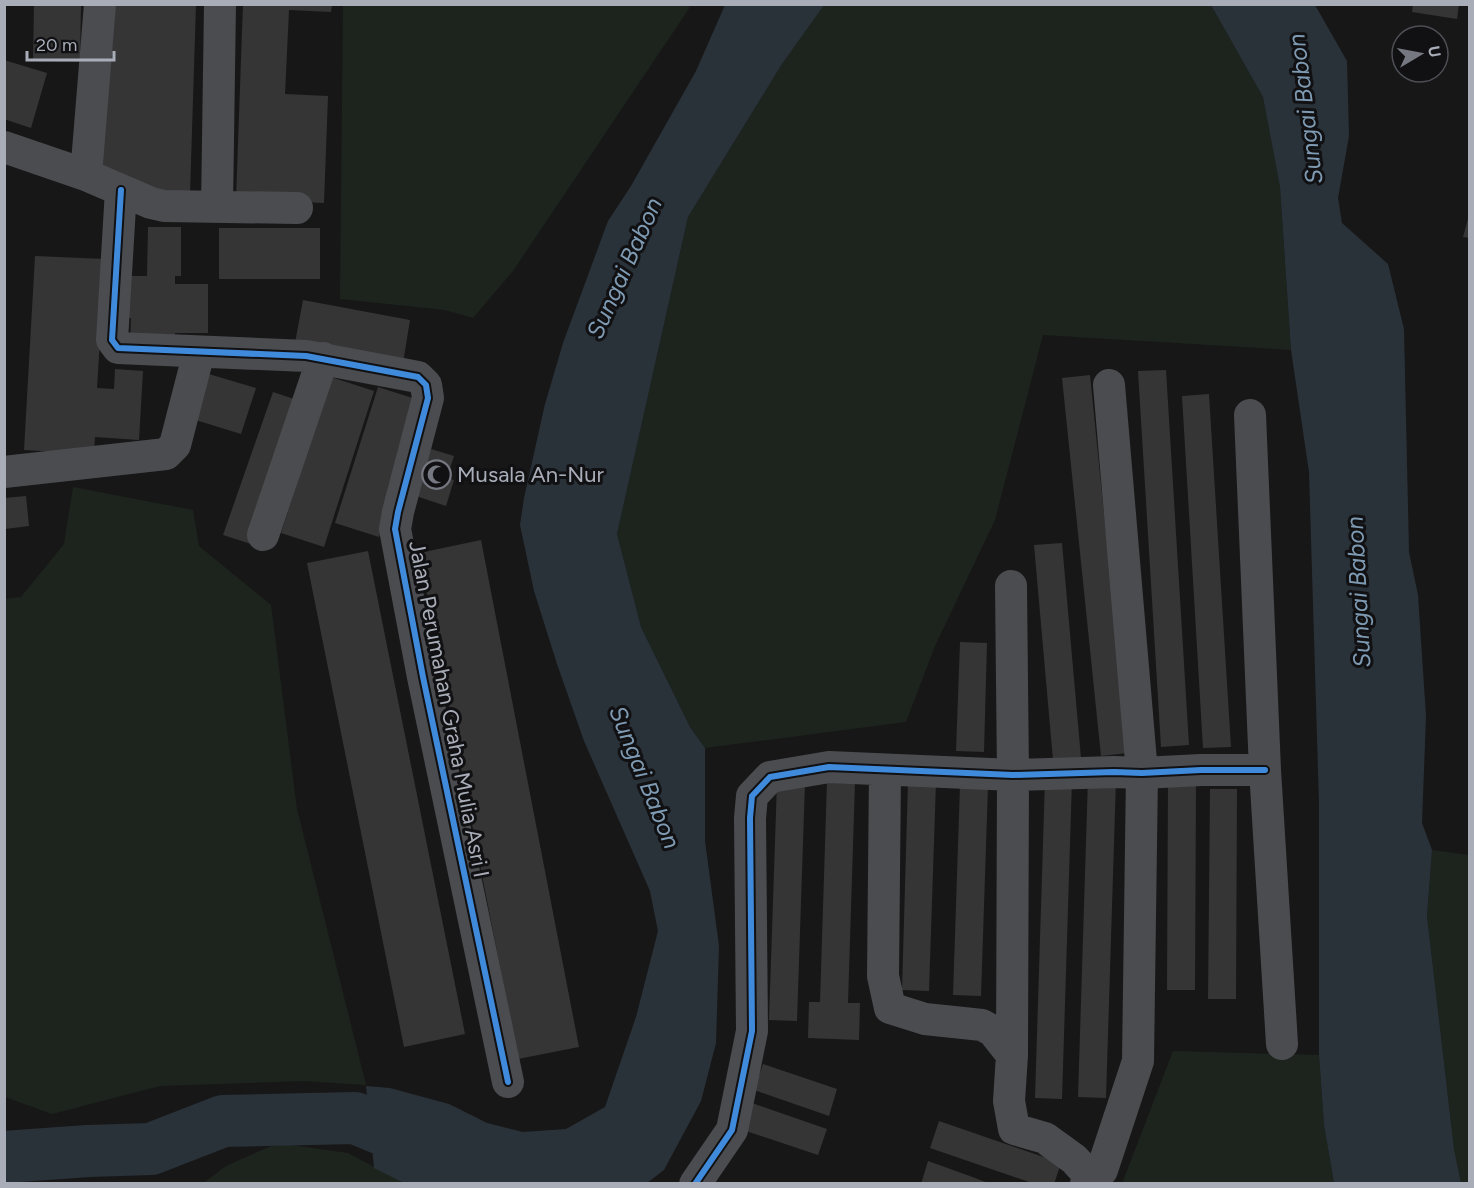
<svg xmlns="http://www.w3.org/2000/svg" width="1474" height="1188" font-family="Figtree,sans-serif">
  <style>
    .green { fill: #1d241e }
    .water { fill: #2a3239 }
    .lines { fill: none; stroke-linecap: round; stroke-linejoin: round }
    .river { stroke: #2a3239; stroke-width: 52 }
    .building { fill: #353536 }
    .minor { stroke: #4b4c50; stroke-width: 32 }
    .cycleway-casing { stroke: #111113; stroke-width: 10 }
    .cycleway { stroke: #408adc; stroke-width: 6 }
    .labels { text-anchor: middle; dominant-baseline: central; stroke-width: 6; stroke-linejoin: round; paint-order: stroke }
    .poi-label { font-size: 22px; fill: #a8adb8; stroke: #111113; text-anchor: start }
    .street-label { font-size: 22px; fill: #a8adb8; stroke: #111113 }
    .water-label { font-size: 24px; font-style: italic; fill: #7f9bb3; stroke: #111113 }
  </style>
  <rect width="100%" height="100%" fill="#171717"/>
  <path class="green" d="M682,5L690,7L513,271L473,318L445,310L340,299L343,5Z
    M823,5H1211L1263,97L1280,187L1291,350L1043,335L995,520L935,646L906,722L705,748L690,727L641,627L617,534L688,217L782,64Z
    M73,487L193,510L199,546L271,605L297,809L366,1085L303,1081L160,1086L52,1114L5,1097V599L21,597L64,544Z
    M1432,850L1469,855V1183H1461L1454,1149L1427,916Z
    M1173,1051L1319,1055L1324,1125L1334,1183L1130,1184L1123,1181Z
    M278,1143L348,1153L404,1183L202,1184L226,1166Z"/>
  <path class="water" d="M725,5H824L782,64L688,217L617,534L641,627L690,727L705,748V841L719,946L716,1043L701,1101L664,1170L647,1183H404L374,1168L366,1086L390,1088L449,1104L487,1123L523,1132L566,1129L605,1107L636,1017L658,931L650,891L584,741L557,664L534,591L520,525L524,498L545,404L563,343L608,221L631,186L696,71Z
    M1211,5H1315L1347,61L1349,136L1338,198L1342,223L1388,264L1404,329L1409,552L1418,595L1426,716L1422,823L1432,850L1427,916L1454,1149L1461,1183H1334L1324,1125L1319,1055V803L1309,472L1291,350L1280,187L1263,97Z"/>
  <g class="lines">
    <path class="river" d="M4,1157L88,1151L151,1149L223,1121L355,1118L435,1151"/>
  </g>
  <path class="building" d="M34,4H81L80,62L33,61Z
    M107,4H196L190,194L145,192L102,172Z
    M243,4H332L331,12L289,10L285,94L328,96L324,203L236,199Z
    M1413,4H1459L1457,19L1412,12Z
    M4,60L47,73L31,128L4,119Z
    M1469,215H1470V238L1463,237Z
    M148,227H181V276H175V284H208V333H175V346H130L131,318H121V276H147Z
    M219,228H320V279H219Z
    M35,256L105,259L97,388L114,389L115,369L143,371L139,440L95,437L94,454L24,450Z
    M303,300L410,320L403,363L295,343Z
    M1166,370L1189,745L1161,747L1138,371Z
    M202,372L256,388L241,434L189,418Z
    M1090,375L1128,753L1101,756L1062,378Z
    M331,377L374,391L324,547L281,533Z
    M378,387L422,401L379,537L335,523Z
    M273,392L300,401L251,544L223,535Z
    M1209,394L1231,747L1203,748L1182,396Z
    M431,449L454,456L447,478L454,480L446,506L416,496Z
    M26,496L29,526L5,529L4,498Z
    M481,540L579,1047L518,1059L419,553Z
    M1062,543L1081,758L1053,760L1034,545Z
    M368,551L465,1034L404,1047L307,563Z
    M960,642L987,643L984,752L956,751Z
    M1088,778L1116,779L1106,1098L1078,1097Z
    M1045,779L1072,780L1062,1099L1035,1098Z
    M1168,780L1196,781L1195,990H1167Z
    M827,781L855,782L848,1003H860L859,1040L808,1038L809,1002H820Z
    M908,781L936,782L929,991L902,990Z
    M777,782L805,783L797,1021L769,1020Z
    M960,785L988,786L981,996L953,995Z
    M1210,789H1237L1236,999H1208Z
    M763,1064L837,1089L829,1116L754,1090Z
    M752,1103L827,1129L818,1155L743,1130Z
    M939,1121L1061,1163L1054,1184H1035L930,1148Z
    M928,1161L967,1175L991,1184H921Z"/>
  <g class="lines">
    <path class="minor" d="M4,147L86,175L151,203L164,206L297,208
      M86,175L100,4
      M121,190L112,340L118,348L306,356L418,377L426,385L428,398L398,512L395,529L423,677L508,1082
      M217,207L220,4
      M1250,415L1265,770L1282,1044
      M4,472L166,454L175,445L199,352
      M263,535L323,358
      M1011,586L1013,775L1012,1055L1009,1101L1014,1129L1045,1138L1074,1159L1088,1174L1086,1184
      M885,771L883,976L890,1008L925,1019L982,1025L993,1031L1012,1055
      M1088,1174L1102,1170L1138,1061L1142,773L1109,385
      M695,1184L732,1130L752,1031L750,818L752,796L770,777L829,767L1013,775L1114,772L1142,773L1201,770H1265"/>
    <defs>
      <path id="cycleway" d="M121,190L112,340L118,348L306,356L418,377L426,385L428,398L398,512L395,529L423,677L508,1082
        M695,1184L732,1130L752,1031L750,818L752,796L770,777L829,767L1013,775L1114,772L1142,773L1201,770H1265"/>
    </defs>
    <use href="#cycleway" class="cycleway-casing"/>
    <use href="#cycleway" class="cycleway"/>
  </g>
  <defs>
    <symbol id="mosque-ring" viewBox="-11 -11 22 22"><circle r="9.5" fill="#111113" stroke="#757880" stroke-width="1.5"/><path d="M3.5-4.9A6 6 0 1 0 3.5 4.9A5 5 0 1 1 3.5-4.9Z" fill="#757880"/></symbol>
  </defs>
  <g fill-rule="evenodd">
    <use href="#mosque-ring" x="420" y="458" width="33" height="33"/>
  </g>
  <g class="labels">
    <g class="poi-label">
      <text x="457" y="474">Musala An-Nur</text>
    </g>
    <g class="street-label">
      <text transform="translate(449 709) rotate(79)">Jalan Perumahan Graha Mulia Asri I</text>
    </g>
    <g class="water-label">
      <text transform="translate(1305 109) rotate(-97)">Sungai Babon</text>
      <text transform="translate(624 268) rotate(-66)">Sungai Babon</text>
      <text transform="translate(1358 592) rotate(-93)">Sungai Babon</text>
      <text transform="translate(645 777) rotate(68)">Sungai Babon</text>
    </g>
  </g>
  <rect width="1474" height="1188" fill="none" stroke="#a8adb8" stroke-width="12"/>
  <g transform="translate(1420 54) rotate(80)"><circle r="28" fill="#111113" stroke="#4d4f55" stroke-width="1.5"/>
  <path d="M0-4.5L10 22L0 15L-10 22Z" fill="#757880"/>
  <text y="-9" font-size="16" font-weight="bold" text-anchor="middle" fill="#a8adb8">U</text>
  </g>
  <path d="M27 51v9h87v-9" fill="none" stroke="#a8adb8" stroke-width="3"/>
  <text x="36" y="51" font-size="18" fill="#a8adb8" stroke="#111113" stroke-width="4.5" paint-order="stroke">20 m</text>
</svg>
